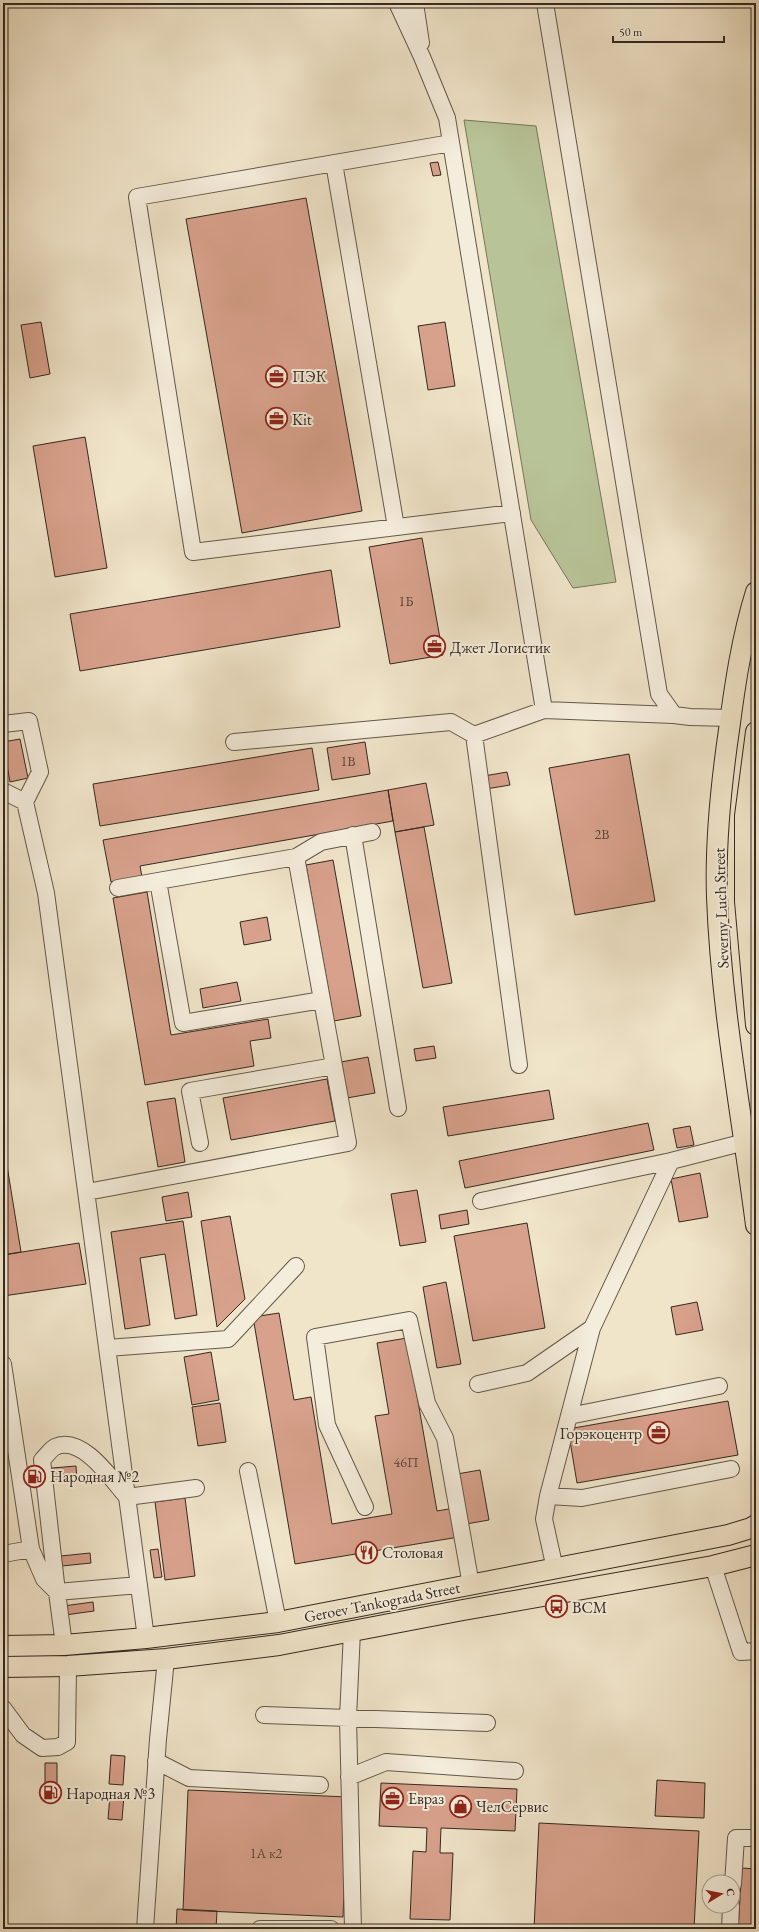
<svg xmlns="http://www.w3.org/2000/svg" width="759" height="1932" font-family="'EB Garamond',serif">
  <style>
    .green { fill: #b8c498; stroke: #76765c }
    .building { fill: #d8a18c; stroke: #332920 }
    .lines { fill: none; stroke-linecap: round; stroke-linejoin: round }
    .minor-casing { stroke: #62584a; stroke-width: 18 }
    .major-casing { stroke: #332920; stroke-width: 22 }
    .minor { stroke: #f5eddc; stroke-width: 16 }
    .major { stroke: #f0e4c9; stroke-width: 20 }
    .labels { text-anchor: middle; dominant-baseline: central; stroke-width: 4; stroke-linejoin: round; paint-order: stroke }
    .number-label { font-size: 14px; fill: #5c473b }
    .poi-label { font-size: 16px; fill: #332920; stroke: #f5eddc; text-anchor: start }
    .street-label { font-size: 16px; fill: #332920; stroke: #f5eddc }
  </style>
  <rect width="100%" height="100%" fill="#f0e4c9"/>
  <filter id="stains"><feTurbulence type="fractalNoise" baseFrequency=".005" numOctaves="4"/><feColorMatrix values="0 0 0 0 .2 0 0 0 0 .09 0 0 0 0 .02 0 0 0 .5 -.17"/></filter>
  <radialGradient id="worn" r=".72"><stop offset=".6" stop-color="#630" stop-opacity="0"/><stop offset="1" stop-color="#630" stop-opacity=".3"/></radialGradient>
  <path class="green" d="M464,120L536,126L616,582L573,588L531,520Z"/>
  <path class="building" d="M438,162L441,175L433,176L430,163Z
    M306,198L362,511L242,533L186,219Z
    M41,322L50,374L30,378L21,325Z
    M445,322L455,386L428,390L418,326Z
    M85,437L107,568L55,577L33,446Z
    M422,538L443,655L390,664L369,547Z
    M331,570L340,627L80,671L70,614Z
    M20,739L28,778L10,782L3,742Z
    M365,742L370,774L332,780L327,748Z
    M312,748L319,790L100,826L93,784Z
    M629,754L655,901L575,915L549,768Z
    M507,772L510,785L486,789L484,776Z
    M426,783L434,825L395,832L388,790Z
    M388,790L393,821L140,866L142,877L111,882L103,840Z
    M424,827L452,983L423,988L395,832Z
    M333,860L361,1016L334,1021L306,865Z
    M147,892L171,1035L268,1019L271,1038L250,1041L254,1066L145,1085L113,898Z
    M267,917L271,940L244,945L240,922Z
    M237,982L241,1001L203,1008L200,989Z
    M434,1046L436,1058L416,1061L414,1049Z
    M368,1057L375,1093L347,1098L341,1062Z
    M327,1079L335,1121L231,1140L223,1098Z
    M549,1090L554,1119L448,1136L443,1107Z
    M175,1098L185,1162L158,1167L147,1102Z
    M648,1123L654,1150L465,1188L459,1161Z
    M690,1126L694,1145L677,1148L673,1129Z
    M3,1141L21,1252L3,1255Z
    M700,1173L708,1217L679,1222L671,1179Z
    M417,1190L426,1242L400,1246L391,1194Z
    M188,1192L192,1217L166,1221L162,1197Z
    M467,1210L469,1224L441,1229L439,1215Z
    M230,1216L245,1299L217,1327L201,1221Z
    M183,1221L197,1315L175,1319L165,1254L140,1258L150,1325L125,1329L111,1232Z
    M527,1223L545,1328L473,1341L454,1236Z
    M79,1243L86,1284L3,1296V1255Z
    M446,1282L461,1364L437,1368L423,1287Z
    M697,1302L703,1330L676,1335L671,1307Z
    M279,1313L294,1400L311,1397L332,1524L392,1514L375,1416L389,1414L377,1343L407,1338L437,1511L454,1508L459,1537L295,1564L253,1317Z
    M211,1352L219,1400L192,1405L184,1357Z
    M728,1401L738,1455L577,1483L568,1429Z
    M220,1403L226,1442L198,1446L192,1407Z
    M76,1466L77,1480L41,1483L40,1469Z
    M40,1469L41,1483L29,1484L28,1470Z
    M480,1470L489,1520L466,1524L457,1474Z
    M185,1498L195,1576L165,1580L155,1502Z
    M158,1549L162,1577L154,1578L150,1550Z
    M90,1553L91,1563L62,1566L61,1556Z
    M93,1602L94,1611L65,1615L63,1606Z
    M111,1755L125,1756L123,1785L109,1784Z
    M45,1763H57V1789H45Z
    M657,1780L705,1783L704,1818L655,1816Z
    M381,1783L517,1789L515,1831L441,1828L440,1853H453L450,1920L410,1919L413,1851L426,1852L427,1828L379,1826Z
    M45,1789H57V1796H45Z
    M188,1790L348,1797L343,1917L183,1910Z
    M110,1795H124L122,1820L108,1819Z
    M539,1823L699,1831L694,1929H534Z
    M742,1868L756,1869V1929H738Z
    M177,1909L217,1911L216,1929H176Z"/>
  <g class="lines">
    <defs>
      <path id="minor" d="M397,3L422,57L447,118L544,710
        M415,3L421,43
        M545,3L659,694L674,715L690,717L730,718
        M451,143L137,197L193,552L512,513
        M334,163L396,527
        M3,724L29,721L40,772L25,802L46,893L146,1638
        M234,742L451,722L474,735
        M3,791L25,802
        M353,835L398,1108
        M158,881L183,1023L322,1000
        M118,888L296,857L321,842L372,832
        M519,1065L474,735L544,710L674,715
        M200,1143L190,1091L334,1066
        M87,1192L348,1143L296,857
        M481,1201L671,1161L745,1142
        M107,1348L228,1339L296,1266
        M3,1364L31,1549
        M478,1384L527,1373L592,1328
        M569,1416L719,1386
        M248,1471L278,1622
        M548,1496L582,1498L731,1469
        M365,1507L327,1425L315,1337L409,1320L427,1403L445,1438L471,1585
        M3,1554L31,1549L44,1579L57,1592L139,1585
        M713,1566L741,1652L756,1651
        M555,1569L544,1519L548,1496L592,1328L671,1161
        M352,1631L348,1718L353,1929
        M64,1645L57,1592L42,1460C46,1456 51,1449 55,1447C82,1434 112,1480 127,1497L196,1488
        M3,1708L23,1735L42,1748L58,1747L67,1742L68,1666
        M264,1715L487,1723
        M156,1761L189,1778L320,1785
        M349,1777L386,1762L515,1771
        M733,1884L736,1838H756
        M145,1929L158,1739L166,1659
        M260,1929H331
        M730,1929L731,1906"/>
      <path id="major" d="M756,592C742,637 735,684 729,730C721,785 715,841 717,897C721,1007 742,1116 756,1225
        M756,732L745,816V901L756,1025
        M3,1646L64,1645L146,1638L278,1622L728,1535L751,1528L756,1525
        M3,1667L68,1666L166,1659L279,1645L463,1610L713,1566L756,1555"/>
    </defs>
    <use href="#minor" class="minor-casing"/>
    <use href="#major" class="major-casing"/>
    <use href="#minor" class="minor"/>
    <use href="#major" class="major"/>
  </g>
  <defs>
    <symbol id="office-ring" viewBox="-11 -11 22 22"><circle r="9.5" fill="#f5eddc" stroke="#8f2418" stroke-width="1.5"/><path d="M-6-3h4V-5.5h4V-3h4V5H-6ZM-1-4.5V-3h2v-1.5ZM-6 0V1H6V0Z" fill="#8f2418"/></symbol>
    <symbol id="fuel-ring" viewBox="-11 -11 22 22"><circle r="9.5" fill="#f5eddc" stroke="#8f2418" stroke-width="1.5"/><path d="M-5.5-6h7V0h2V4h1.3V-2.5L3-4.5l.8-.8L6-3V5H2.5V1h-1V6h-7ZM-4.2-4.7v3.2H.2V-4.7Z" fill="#8f2418"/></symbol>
    <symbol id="restaurant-ring" viewBox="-11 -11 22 22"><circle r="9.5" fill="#f5eddc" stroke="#8f2418" stroke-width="1.5"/><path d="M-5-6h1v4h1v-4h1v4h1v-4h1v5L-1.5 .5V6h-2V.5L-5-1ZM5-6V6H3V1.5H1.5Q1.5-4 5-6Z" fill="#8f2418"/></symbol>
    <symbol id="bus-ring" viewBox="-11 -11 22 22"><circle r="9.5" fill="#f5eddc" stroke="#8f2418" stroke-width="1.5"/><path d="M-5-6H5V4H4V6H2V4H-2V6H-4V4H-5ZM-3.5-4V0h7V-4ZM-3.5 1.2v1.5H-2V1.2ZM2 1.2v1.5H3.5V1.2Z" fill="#8f2418"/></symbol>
    <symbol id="shop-ring" viewBox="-11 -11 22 22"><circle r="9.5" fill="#f5eddc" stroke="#8f2418" stroke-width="1.5"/><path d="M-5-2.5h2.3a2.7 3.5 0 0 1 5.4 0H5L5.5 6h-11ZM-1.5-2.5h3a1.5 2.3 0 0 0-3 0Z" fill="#8f2418"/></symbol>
  </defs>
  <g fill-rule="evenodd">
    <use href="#office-ring" x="264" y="364" width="25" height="25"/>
    <use href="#office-ring" x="264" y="406" width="25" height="25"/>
    <use href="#office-ring" x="422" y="634" width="25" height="25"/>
    <use href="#office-ring" x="646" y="1420" width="25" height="25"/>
    <use href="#fuel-ring" x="22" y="1464" width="25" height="25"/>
    <use href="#restaurant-ring" x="354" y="1540" width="25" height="25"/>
    <use href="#bus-ring" x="544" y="1594" width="25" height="25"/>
    <use href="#fuel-ring" x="38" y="1780" width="25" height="25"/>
    <use href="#office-ring" x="380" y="1786" width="25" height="25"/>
    <use href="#shop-ring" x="448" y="1794" width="25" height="25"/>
  </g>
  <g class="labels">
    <g class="number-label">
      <text x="406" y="601">1Б</text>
      <text x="348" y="761">1В</text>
      <text x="602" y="834">2В</text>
      <text x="406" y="1462">46П</text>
      <text x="266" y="1853">1А к2</text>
    </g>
    <g class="poi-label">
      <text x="292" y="376">ПЭК</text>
      <text x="292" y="419">Kit</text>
      <text x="450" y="647">Джет Логистик</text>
      <text x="642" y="1433" text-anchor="end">Горэкоцентр</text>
      <text x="50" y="1476">Народная №2</text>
      <text x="382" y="1552">Столовая</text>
      <text x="572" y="1607">ВСМ</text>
      <text x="66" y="1793">Народная №3</text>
      <text x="408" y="1798">Евраз</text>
      <text x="476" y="1806">ЧелСервис</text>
    </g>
    <g class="street-label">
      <text transform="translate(721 908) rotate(-92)">Severny Luch Street</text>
      <text transform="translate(382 1602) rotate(-11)">Geroev Tankograda Street</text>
    </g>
  </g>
  <rect width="759" height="1932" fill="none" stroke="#f0e4c9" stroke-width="16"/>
  <rect x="4" y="4" width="751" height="1924" fill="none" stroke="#332920" stroke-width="2"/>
  <rect x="8" y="8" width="743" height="1916" fill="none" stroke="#332920"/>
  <g transform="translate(721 1894) rotate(80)"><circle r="19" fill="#f5eddc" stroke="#a79f91"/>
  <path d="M0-3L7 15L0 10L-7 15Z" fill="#8f2418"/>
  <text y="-6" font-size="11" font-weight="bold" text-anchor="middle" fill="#332920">С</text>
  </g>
  <path d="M613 36v6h111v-6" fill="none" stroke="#332920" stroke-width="2"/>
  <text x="619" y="36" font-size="12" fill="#332920" stroke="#f5eddc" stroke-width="3" paint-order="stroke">50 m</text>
  <rect width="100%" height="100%" filter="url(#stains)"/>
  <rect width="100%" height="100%" fill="url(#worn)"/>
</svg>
